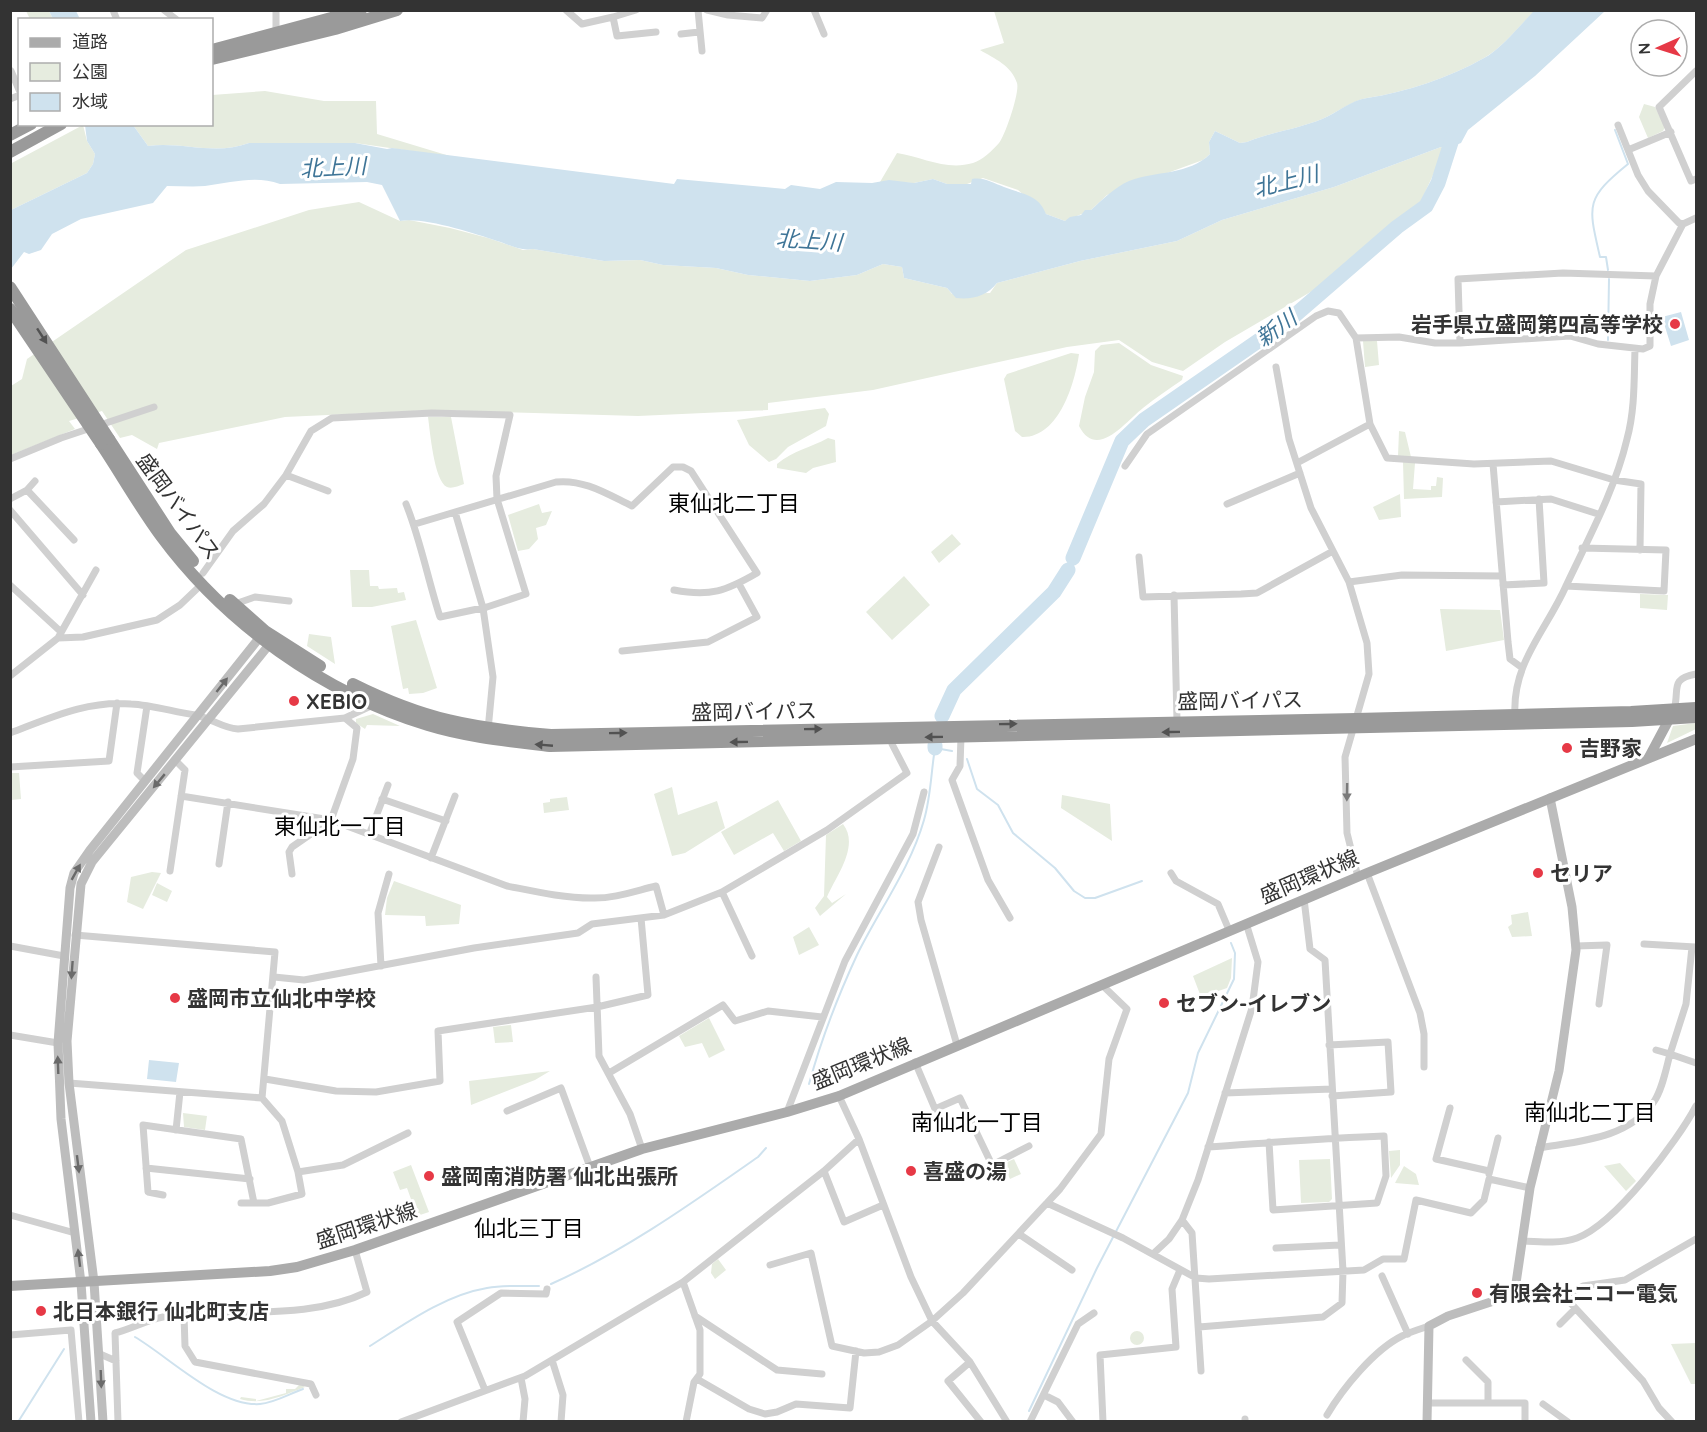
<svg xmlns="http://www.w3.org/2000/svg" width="1707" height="1432" font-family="Quicksand,'Noto Sans JP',sans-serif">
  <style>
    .green { fill: #e6ecdf }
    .water { fill: #cfe2ee }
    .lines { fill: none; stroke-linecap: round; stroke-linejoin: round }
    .stream { stroke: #cfe2ee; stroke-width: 2 }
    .river { stroke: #cfe2ee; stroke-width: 15 }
    .street { stroke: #d0d0d0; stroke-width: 7 }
    .secondary { stroke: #bdbdbd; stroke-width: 9 }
    .primary { stroke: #ababab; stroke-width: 10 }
    .highway { stroke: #9a9a9a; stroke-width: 12 }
    .highway-bridge { stroke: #9a9a9a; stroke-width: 12 }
    .oneway { fill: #525252 }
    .oneway2 { fill: #6a6a6a }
    .oneway3 { fill: #7a7a7a }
    .poi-dot { fill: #e63946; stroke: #fff; stroke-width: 2 }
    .labels { text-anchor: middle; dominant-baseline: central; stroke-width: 6; stroke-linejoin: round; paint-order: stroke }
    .poi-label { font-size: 21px; font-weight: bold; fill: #333; stroke: #fff; text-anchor: start }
    .street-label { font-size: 21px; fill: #333; stroke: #fff }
    .water-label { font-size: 22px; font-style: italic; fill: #3f7597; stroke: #fff }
    .neighbourhood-label { font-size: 22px; fill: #000; stroke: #fff }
  </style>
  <rect width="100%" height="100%" fill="#fff"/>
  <path class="green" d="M26,11H49L53,19H30Z
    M994,11H1535C1521,24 1500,50 1484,58C1449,78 1406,92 1367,98C1350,101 1337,113 1322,119C1298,129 1271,132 1247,142L1240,143L1215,131L1209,142L1210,154L1203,160L1107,195L1091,210L1065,221L1046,214L1018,190L983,178L967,184H947L933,179L914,183L880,182L897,153C923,157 946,171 973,163C981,161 993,150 999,143C1005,136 1020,92 1017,83C1011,65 995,59 980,50L1004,43Z
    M265,91L324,101H376L377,134L453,157L355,143H249C215,156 181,141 148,146L133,125L212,124V95Z
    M1644,104L1655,107L1665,127L1663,131L1648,138L1639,117Z
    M83,125L87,141L95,154L93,164L87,173L11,210L10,164Z
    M1441,147L1445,149L1421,201L1319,287L1225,342L1183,371L1152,362L1119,340L1067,347L873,390L768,403V410L638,416L434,410L285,417L159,443L157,449L132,435L120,438L102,411L69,421L75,429L11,455V386L22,379L27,359L186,250L309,210L359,202L400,221L409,220L450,228L488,238L523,250L533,249L604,261L640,260L663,265L716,268L748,275L810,281L857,275L883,264L902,267L904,278L947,288L952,294L990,293L997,283L1080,261L1177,241L1222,220L1334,187Z
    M1363,341H1377L1379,365L1365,367Z
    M1119,343L1151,365L1183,376L1182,380C1169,389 1155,398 1143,408C1126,421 1097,461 1079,426L1085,397L1094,372L1095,351L1101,345Z
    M1071,353L1079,354C1075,383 1059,438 1022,437L1015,431L1004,379L1007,374Z
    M825,408L829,414L826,426L788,447L776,459L769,462L749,445L737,420Z
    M428,417H451L464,484C458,486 452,489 447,487C434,481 430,431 428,417Z
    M1399,431L1405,432L1411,457L1398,456Z
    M828,438L835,440L836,462L813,468L806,473L777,468V464C794,450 810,448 828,438Z
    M1403,462L1415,463L1413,489L1431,490V486H1436L1437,477L1443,478L1442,497L1404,499Z
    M1400,494L1401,517L1379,520L1373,507Z
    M539,504L542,513L552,511L546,525L536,528L538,539L529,549L518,551L508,515Z
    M952,534L961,544L939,563L931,552Z
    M350,570H369L370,586H378L379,589L397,588L398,593L404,592L406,600L372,607H352Z
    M904,576L930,605L892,640L866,612Z
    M1640,594L1668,595L1667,610L1640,608Z
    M1440,609L1500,610L1504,640L1446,651Z
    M416,620L437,688L423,693L409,694L408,688L403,689L391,626Z
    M309,634L331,637L335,664L307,646Z
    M373,714L400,726L367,725L365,729L356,723V719Z
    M1696,723V729L1667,743L1673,726Z
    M11,773H19L21,799L11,800Z
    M672,787L678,815L717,801L725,828L685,853L672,856L654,794Z
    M1062,795L1110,804L1112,841L1061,808Z
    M567,797L569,810L544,813L543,803L550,802V799Z
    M778,800L801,841L784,851L773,833L734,855L721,832Z
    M843,824C860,846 836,876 827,897L832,903L846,894L820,916L815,908L824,896L826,835Z
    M152,872L161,873L143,909L127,902L131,877Z
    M394,881L461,905L459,924L426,926L425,916L385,915L387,898Z
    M157,883L172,891L167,902L152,895Z
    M1528,912L1532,936L1512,937L1508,927L1512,924L1511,915Z
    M809,927L819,945L799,955L793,937Z
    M1232,958L1231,978L1227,988L1201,997L1193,976Z
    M709,1018L725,1050L709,1058L702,1043L685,1047L679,1036Z
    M511,1025L513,1042L495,1043L493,1027Z
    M550,1071L535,1080L471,1105L469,1081Z
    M183,1113L207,1116L205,1130L184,1127Z
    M1400,1150V1165L1391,1178L1389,1151Z
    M1014,1159L1021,1174L1010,1179L1003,1164Z
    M1330,1159L1332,1199L1329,1202L1301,1203L1299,1160Z
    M1620,1163L1636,1181L1626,1191L1604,1166Z
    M411,1165L429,1212L417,1216L407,1188L400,1190L393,1172Z
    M1404,1166L1416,1174L1419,1185L1395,1183Z
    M718,1259L726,1270L715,1279L711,1273L712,1264Z
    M1130 1338a7 7 0 1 1 14 0a7 7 0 1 1-14 0Z
    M1696,1343V1384H1691L1671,1344Z
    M300,1384L305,1387C284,1395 263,1406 240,1399L241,1397L256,1399V1401L286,1393V1389H295Z"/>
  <path class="water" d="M1535,10L1605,11L1535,76L1468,130L1461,143L1445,149L1441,147L1334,187L1222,220L1177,241L1080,261L997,283C987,296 972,300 956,298L947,288L904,278L902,267L883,264L857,275L810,281L748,275L716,268L663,265L640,260L604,261L533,249C519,251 511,245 497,241C473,233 424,217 400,221L382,185L367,182L280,184C255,175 231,183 205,186C193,187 180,186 167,186L153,203L81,219L52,234L41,250L29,254L24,252L11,269V210L87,173L93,164L95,154L87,141L85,125H133L148,146C181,141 215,156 249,143H355L387,149L392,148L674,184L677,179L785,189L791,185L820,189L836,182L872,183L889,180L914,183L933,179L947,184H971L972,179C984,177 993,183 1004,187C1021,194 1039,194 1046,214L1065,221L1070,217L1081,215L1085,210H1091C1102,200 1115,187 1129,181C1155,171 1189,175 1210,154L1209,142L1215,131L1240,143L1247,142C1271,132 1298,129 1322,119C1337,113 1351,100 1367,98C1406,92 1449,78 1484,58C1500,50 1521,24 1535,10Z
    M49,11H76L80,19H53Z
    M1681,312L1689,340L1671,346L1662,317Z
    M149,1060L179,1063L176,1082L147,1079Z"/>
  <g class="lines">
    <path class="stream" d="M1608,270L1606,257H1600C1588,205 1585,199 1628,164L1615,130
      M1608,340L1609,279
      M967,759L977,789L998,805L1013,833L1055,868L1074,891L1085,898H1095L1142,881
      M809,1084C821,1040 838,996 857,955C879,910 910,869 924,820C931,796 931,772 935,748L952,751
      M551,1284C625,1251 692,1203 758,1157L766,1148
      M135,1337C169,1357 219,1407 260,1404C274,1403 289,1394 303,1389
      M370,1346C406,1323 445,1295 487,1288C504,1285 522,1286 539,1286
      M1029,1411L1097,1268L1188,1093L1198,1053L1234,979L1235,953L1231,943
      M18,1422L64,1349"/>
    <path class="river" d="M1073,558L1122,441L1144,420L1294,316L1397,227L1426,206L1438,183L1455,130
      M942,716L954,690L1054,592L1068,570
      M935,748V745"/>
    <path class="street" d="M113,10L117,20
      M164,10L177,20
      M276,10V34
      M566,10L582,24L613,17
      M636,10L613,17L617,36L656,32
      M698,10L702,51
      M707,10L728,15L762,18L767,10
      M814,10L824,34
      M681,34L699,32
      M11,71L20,92
      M1696,71L1659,107L1691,181L1696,179
      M10,99L20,95
      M1618,125L1638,175L1648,191L1679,223L1683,224
      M1628,150L1671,132
      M1460,343L1570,336L1598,344L1643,349L1650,346V304L1656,276
      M1276,367L1289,439L1311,508L1349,582L1367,643L1369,674L1345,757L1347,833L1358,877
      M1370,424L1387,458L1474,464L1551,461L1614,480L1641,484L1640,550
      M10,459L61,438L154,407
      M1297,463L1370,424L1356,338L1399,337L1435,343H1460L1458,279L1563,273L1656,276L1683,224L1696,218
      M1493,464L1508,642L1510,659L1521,667
      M1125,466L1147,434L1316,316L1328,311L1339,313L1356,338
      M286,475L328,491
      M35,481L27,490L74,540
      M10,499L27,490
      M1496,502L1551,499L1598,514
      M1227,504L1300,473
      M10,510L83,595
      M455,512L483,608L493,677L488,730
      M415,524L556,482C584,479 607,494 632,506L673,467H683L691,471L757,573C726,591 710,597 674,590
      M1139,557L1143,597L1241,594L1257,593L1333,551
      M203,573L233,531L264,504L286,475L311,431L332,418L432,413L510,415L496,476L497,499L526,594L487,607L440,617C428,580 420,538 406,504
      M1349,582L1402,575L1502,576
      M10,585L60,631
      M1503,585L1544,583L1539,499
      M1566,586L1664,591L1666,550L1582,548
      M1174,595L1177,721
      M235,604L255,597L289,601
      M58,638L96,570
      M622,651L708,642L757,617L739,584
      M10,676L58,638L83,637L157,620L180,605L202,584
      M1674,710C1680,689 1669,679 1696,674
      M1515,715C1512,663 1546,631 1566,586C1588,539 1615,490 1627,439C1635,410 1634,379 1635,349
      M10,733C50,718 88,700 131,704C152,705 174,712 195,715C211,718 222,728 238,729L345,718L375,704
      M961,737L960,766L952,780L988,880L1010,918
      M10,767L109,761L117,703
      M145,781L137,773L147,706
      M181,796L331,820L507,886C533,891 563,898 591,898C613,899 635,891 656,886L664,915
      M382,799L446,821
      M369,835L388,785
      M939,847L918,902L921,920L957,1045
      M431,858L455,796
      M219,864L228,802
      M170,871L185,770L176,761
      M1171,873L1176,881L1218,904L1229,930
      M1367,873L1420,1013L1424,1034V1067
      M292,874L289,852L292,847L331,820L353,759L357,728L345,718
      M722,892L752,956
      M75,935L275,952L262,1098
      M1644,944L1695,947
      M10,946L64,956
      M1576,946L1607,945L1599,1004
      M381,966L378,913L389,874
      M274,977L304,980L474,948L578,933L592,924L664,915L722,892L827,830L907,773L892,744V738
      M596,977L599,1056L630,1114L642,1149
      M10,1035L58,1043
      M1329,1045L1388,1042L1391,1092L1332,1096
      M1656,1050L1670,1054L1686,1004L1692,947
      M915,1062L935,1109L960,1098L992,1165L1029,1146
      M609,1073L723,1005L735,1021L768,1011L822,1017
      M265,1079L336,1091L376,1092L440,1081L438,1031L597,1007L648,995L641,918
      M69,1083L262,1098L282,1121L298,1172L343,1165L408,1133
      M1225,1093L1332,1089
      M839,1096L859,1139L911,1277L932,1321L970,1362L1007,1422
      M1450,1108L1436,1159L1489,1171
      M507,1111L561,1088L590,1167
      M787,1112L845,961L913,834L924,792
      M176,1130L180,1092
      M1208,1147C1267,1143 1325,1138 1384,1136L1386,1176L1377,1203L1273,1210L1269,1142
      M1539,1148C1579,1141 1627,1139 1653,1103C1662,1091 1666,1069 1670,1054L1696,1063
      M146,1168L250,1179
      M824,1171L844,1222L883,1205
      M1489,1174L1498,1138
      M163,1195L148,1192L143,1125L241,1139L254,1203
      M241,1203H268L302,1194L298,1172
      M1047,1203L1123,1238L1196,1278L1209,1279L1364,1270L1383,1259H1404L1416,1200L1471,1213L1484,1200L1489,1179L1530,1188
      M10,1215L75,1233
      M1182,1220L1192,1233L1201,1371
      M1019,1234L1072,1270
      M1522,1241C1540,1242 1560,1244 1577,1238C1615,1224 1677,1142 1696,1106
      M1276,1248L1340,1245
      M1154,1253L1169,1239L1182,1220L1198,1180L1252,1008L1258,962L1246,923
      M770,1265L811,1253L832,1346L864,1353L879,1352L898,1345L932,1321L963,1293L1060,1189L1101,1134L1109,1059L1127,1009L1102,985
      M1382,1276L1408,1334
      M683,1282L700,1330V1374L694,1382L686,1422
      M1509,1296H1564L1583,1286L1625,1280L1696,1239
      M1564,1296L1643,1381L1659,1408L1672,1422
      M184,1315L185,1346L195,1362L311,1384L316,1395
      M695,1316L777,1370L822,1374
      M1560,1324L1575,1309
      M1199,1327L1323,1317L1342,1303L1343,1271L1325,960L1310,949L1304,899
      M10,1335L71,1330L79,1422
      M100,1354L116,1361
      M552,1360L563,1395L561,1422
      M1466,1360L1488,1382V1403
      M970,1362L948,1381L981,1422
      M521,1378L525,1399L523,1422
      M697,1379L749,1409L765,1414L777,1412L796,1404L850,1408L856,1351
      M485,1390L457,1322L501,1293L546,1294L547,1289
      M1044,1395L1058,1402L1073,1422
      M1427,1403H1525V1422
      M1543,1404L1568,1422
      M1327,1415C1343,1388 1374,1350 1402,1336C1410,1332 1420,1329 1429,1326
      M1245,1419V1422
      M118,1422L115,1333C131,1329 147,1320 163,1317C229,1307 305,1322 367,1292L355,1250
      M401,1422L525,1376L683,1282L824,1171L859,1139
      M1030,1422L1078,1324L1094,1313
      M1103,1422L1100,1355L1176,1347L1172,1289L1180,1270"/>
    <path class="secondary" d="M91,1422L81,1283L61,1119L58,1043L70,888L74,873L90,850L264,632
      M103,1422L94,1282L69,1083L67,1041L81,884L92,862L105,846L273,640
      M1427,1422L1429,1326L1448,1316L1509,1296L1515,1290L1530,1188L1559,1071L1576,950L1572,907L1550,798"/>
    <path class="primary" d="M1649,757L1673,712
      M10,1286L270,1271L297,1267L355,1250L642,1149L787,1112L839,1096L1367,873L1696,739"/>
    <path class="highway" d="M212,50L361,10
      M212,59L335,29L397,10
      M10,135L31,124
      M10,152L61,124
      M109,439L170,533L193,561
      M101,444C121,474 139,506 161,536C226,624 323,693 428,725C467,737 509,741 550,746L1632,721L1696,717
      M230,600L265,631L320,666
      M353,684C425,720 472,728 551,735L1356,719L1631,712L1696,708"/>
    <path class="highway-bridge" d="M10,287L109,439
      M10,309L101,444"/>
  </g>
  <defs><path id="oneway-solid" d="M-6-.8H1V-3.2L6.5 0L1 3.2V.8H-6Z" transform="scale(1.5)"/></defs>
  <g class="oneway">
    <use href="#oneway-solid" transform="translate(42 336) rotate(57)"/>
    <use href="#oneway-solid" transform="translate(1008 724) rotate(-1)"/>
    <use href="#oneway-solid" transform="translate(813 729) rotate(-1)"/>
    <use href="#oneway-solid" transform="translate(1171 732) rotate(179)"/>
    <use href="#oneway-solid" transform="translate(618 733) rotate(-1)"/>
    <use href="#oneway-solid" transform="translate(934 737) rotate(179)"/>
    <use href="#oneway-solid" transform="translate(739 742) rotate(179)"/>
    <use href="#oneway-solid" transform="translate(544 745) rotate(-175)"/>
  </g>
  <g class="oneway2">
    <use href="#oneway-solid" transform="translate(222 685) rotate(-52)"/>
    <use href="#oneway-solid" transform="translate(159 781) rotate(130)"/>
    <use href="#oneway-solid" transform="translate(76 872) rotate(-61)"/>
    <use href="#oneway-solid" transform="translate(72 970) rotate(94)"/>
    <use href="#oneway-solid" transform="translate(58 1065) rotate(-92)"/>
    <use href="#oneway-solid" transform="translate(78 1164) rotate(83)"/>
    <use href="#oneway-solid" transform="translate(79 1258) rotate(-97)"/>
    <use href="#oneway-solid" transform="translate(101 1379) rotate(88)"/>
  </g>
  <use class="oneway3" href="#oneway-solid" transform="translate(1347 792) rotate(91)"/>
  <g class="poi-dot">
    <circle cx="1675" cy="324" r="6"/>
    <circle cx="294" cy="701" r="6"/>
    <circle cx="1567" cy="748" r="6"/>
    <circle cx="1538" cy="873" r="6"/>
    <circle cx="175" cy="998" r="6"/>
    <circle cx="1164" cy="1003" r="6"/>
    <circle cx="911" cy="1171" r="6"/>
    <circle cx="429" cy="1176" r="6"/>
    <circle cx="1477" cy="1293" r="6"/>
    <circle cx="41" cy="1311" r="6"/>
  </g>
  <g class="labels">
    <g class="poi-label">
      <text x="1663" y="324" text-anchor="end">岩手県立盛岡第四高等学校</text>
      <text x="306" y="701">XEBIO</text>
      <text x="1579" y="748">吉野家</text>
      <text x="1550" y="873">セリア</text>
      <text x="187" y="998">盛岡市立仙北中学校</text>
      <text x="1176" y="1003">セブン-イレブン</text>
      <text x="923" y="1171">喜盛の湯</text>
      <text x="441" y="1176">盛岡南消防署 仙北出張所</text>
      <text x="1489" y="1293">有限会社ニコー電気</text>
      <text x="53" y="1311">北日本銀行 仙北町支店</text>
    </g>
    <g class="street-label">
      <text transform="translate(179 506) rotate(54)">盛岡バイパス</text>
      <text transform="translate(1240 700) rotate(-1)">盛岡バイパス</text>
      <text transform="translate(754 711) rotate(-1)">盛岡バイパス</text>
      <text transform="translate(1309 876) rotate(-23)">盛岡環状線</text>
      <text transform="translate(861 1063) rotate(-22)">盛岡環状線</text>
      <text transform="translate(366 1225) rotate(-18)">盛岡環状線</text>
    </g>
    <g class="water-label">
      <text transform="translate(333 167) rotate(-3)">北上川</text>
      <text transform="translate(1286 181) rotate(-14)">北上川</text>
      <text transform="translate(809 240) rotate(4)">北上川</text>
      <text transform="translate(1276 328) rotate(-36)">新川</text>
    </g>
    <g class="neighbourhood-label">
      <text x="734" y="503">東仙北二丁目</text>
      <text x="340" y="826">東仙北一丁目</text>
      <text x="1590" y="1112">南仙北二丁目</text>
      <text x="977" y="1122">南仙北一丁目</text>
      <text x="529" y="1228">仙北三丁目</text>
    </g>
  </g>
  <rect width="1707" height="1432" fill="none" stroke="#333333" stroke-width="24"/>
  <rect x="18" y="18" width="195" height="108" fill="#ffffff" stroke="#adadad" stroke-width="1.5"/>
  <rect x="30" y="38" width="30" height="9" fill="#ababab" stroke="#adadad" stroke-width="1.5"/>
  <text x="72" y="48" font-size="18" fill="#333333">道路</text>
  <rect x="30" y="63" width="30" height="18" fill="#e6ecdf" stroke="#adadad" stroke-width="1.5"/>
  <text x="72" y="78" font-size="18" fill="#333333">公園</text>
  <rect x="30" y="93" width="30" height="18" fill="#cfe2ee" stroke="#adadad" stroke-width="1.5"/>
  <text x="72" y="108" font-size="18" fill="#333333">水域</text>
  <g transform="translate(1659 48) rotate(267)"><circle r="28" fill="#ffffff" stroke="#adadad" stroke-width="1.5"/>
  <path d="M0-4.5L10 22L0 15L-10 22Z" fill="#e63946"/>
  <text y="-9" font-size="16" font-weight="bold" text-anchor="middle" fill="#333333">N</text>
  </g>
</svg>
